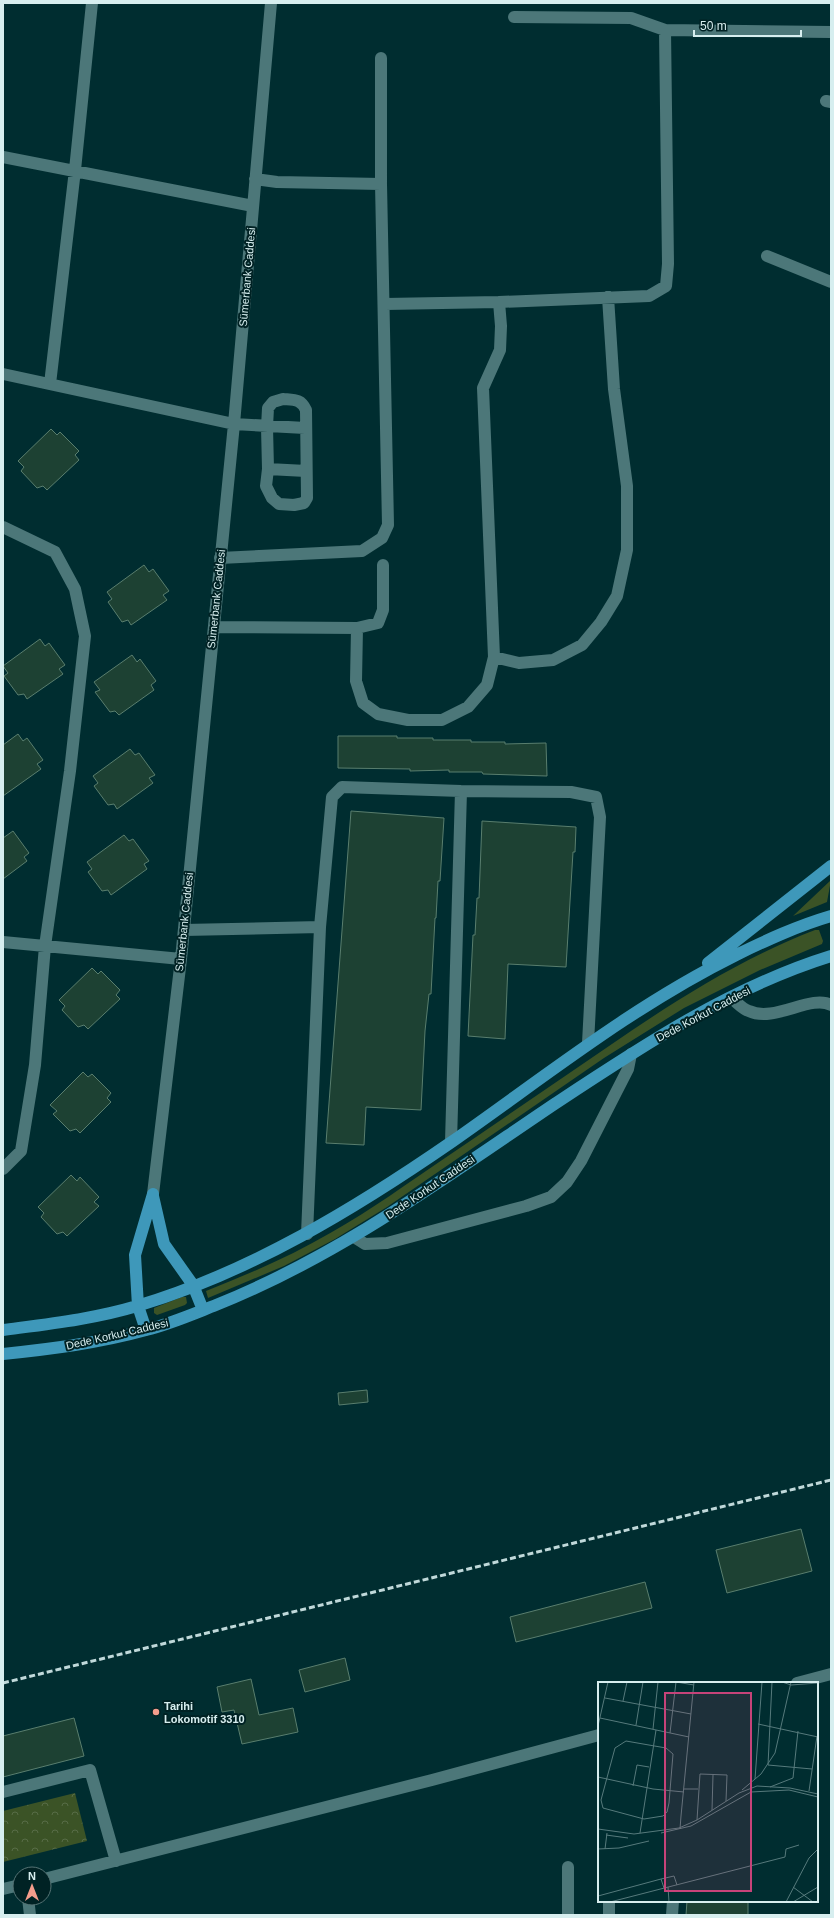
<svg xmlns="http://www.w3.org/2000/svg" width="834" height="1918" font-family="Arial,sans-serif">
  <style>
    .green { fill: #3b5326 }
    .park { fill: url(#park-crowns) }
    .building { fill: #1d4133; stroke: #597e6e }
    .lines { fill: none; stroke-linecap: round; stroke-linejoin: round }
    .minor { stroke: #4c7779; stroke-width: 12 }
    .major { stroke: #3e98ba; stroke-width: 12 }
    .rail { stroke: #c0d9da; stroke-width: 3; stroke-dasharray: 6 3; stroke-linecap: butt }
    .poi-dot { fill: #f49d8c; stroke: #002224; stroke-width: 1.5 }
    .labels { text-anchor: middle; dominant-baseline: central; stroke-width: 4; stroke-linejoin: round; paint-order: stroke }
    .street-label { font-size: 11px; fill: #d7eeef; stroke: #002224 }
    .poi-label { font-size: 11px; font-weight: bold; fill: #d7eeef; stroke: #002224; text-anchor: start }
    .inset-road { fill: none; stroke: #567a7c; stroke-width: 1 }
    .view { fill: #c64379; fill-opacity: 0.15; stroke: #c64379; stroke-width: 2 }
    .inset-edge { fill: none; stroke: #d7eeef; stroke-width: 2 }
  </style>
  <defs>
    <pattern id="park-crowns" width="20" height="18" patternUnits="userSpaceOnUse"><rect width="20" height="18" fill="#3b5326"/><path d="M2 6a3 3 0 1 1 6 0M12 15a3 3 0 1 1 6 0" fill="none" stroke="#576c46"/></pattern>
  </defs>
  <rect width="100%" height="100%" fill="#002d30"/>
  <path class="green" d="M831,880L827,902L793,916Z
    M815,930H819L823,941L822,944L760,970L684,1008L604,1058L387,1207L335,1239L284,1266L208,1298L206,1291C249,1274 291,1256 332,1232C371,1210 408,1183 445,1158C507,1116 569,1073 631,1031C689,992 750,955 815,930Z
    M182,1297H186L187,1303L185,1305L157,1315L154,1313V1308Z"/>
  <path class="park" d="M75,1793L87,1841L3,1862V1811Z"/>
  <path class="building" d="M51,429L57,435L60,432L79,451L75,455L79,460L47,490L43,486L37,488L21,471L24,467L18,461Z
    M144,565L149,572L153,569L169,591L163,595L167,600L131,625L128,620L122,622L108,602L112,599L107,592Z
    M40,639L45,646L49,643L65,665L59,669L63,674L27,699L24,694L18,695L4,676L8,673L3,666Z
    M132,655L137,662L140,659L156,681L151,685L154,690L119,715L115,711L110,712L95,692L100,690L94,682Z
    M18,734L23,741L27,738L43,760L37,764L41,769L3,796V745Z
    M338,736H397V738H433V740H471V742H505V744L546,743L547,776L483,774L482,772H449V770L410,771V769L338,768Z
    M130,749L135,755L139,753L155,775L149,778L153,783L117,809L114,804L108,805L94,786L98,783L93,776Z
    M351,811L444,818L440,881H438L436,918H435L431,994H429L425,1031L421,1110L366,1107L364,1145L326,1143Z
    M482,821L576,827L575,852H573L566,967L508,964L505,1039L468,1036L473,935H475L477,898H479Z
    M13,831L29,853L24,857L27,861L3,879V838Z
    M124,835L129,841L133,839L149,861L144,864L147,869L111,895L108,890L102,891L88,872L92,869L87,862Z
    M92,968L98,974L101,971L120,990L116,995L120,999L88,1029L84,1025L78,1027L62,1010L65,1006L59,1000Z
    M83,1072L88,1077L92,1074L111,1093L107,1098L111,1102L80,1133L76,1129L70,1131L53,1114L57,1111L50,1105Z
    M71,1175L77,1181L80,1177L99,1197L94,1202L99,1206L67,1236L63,1232L57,1234L41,1217L44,1213L38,1207Z
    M367,1390L368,1402L339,1405L338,1393Z
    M801,1529L812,1571L727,1593L716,1550Z
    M645,1582L652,1608L516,1642L510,1617Z
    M345,1658L350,1680L305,1692L299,1670Z
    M251,1679L259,1715L293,1708L298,1732L242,1744L234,1710L222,1712L217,1687Z
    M74,1718L84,1756L3,1777V1736Z
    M687,1901H748V1915H686Z"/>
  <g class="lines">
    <path class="minor" d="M514,17L631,18L665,30L831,32
      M826,101L831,102
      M3,157L253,206
      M255,179L277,182L381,184
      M767,256L831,282
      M385,304L499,302L649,296L666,286L668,264L665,30
      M3,374L234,424L305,428
      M50,384L75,170L92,3
      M283,399C295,400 301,399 306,410L307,498L304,503L294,505L279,504L272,498L266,486L268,469L267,427L268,408L273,402Z
      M268,469L306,471
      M3,527L55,552L75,589L85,636L70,771L45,946L35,1065L21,1151L3,1169
      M220,558L362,551L382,538L388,525L381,184V58
      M214,627L357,628L378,623L383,610V565
      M357,628L356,681L363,703L378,714L408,720H442L468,707L487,685L494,657L483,388L500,350L501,326L499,302
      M494,657L519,663L553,660L582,645L601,622L617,596L627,550V486L614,389L608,297
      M184,930L320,927
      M3,942L181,959
      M731,998C737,1002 742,1009 749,1011C774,1023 811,994 831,1005
      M451,1142L461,791
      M153,1194L181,959L234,424L271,3
      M307,1234L320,927L332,797L342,787L461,791L571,792L596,797L600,817L588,1043
      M354,1237L365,1244L387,1243L526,1206L551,1197L567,1182L581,1161L628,1069L631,1054
      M797,1683L831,1674
      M3,1792L90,1770L116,1861
      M44,1879L432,1780L599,1735
      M3,1889L20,1885
      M28,1898L30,1915
      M609,1901V1915
      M568,1915V1867
      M672,1915L673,1901"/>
    <path class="major" d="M708,963L831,866
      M153,1196L164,1244L193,1285L203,1310
      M3,1330C48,1324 94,1319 137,1306C251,1272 356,1208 453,1141C546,1076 633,1006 736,955C767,940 797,926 831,916
      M146,1330L138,1306L135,1255L153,1194
      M3,1354C51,1349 99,1343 146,1330C170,1324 193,1314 216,1305C339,1256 446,1177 556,1103C642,1046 731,987 831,956"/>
    <path class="rail" d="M3,1683L831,1480"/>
  </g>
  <circle class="poi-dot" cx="156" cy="1712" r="4"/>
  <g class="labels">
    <g class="street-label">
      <text transform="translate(247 277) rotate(-85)">Sümerbank Caddesi</text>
      <text transform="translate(216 599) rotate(-84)">Sümerbank Caddesi</text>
      <text transform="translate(184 922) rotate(-84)">Sümerbank Caddesi</text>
      <text transform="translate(703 1014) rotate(-28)">Dede Korkut Caddesi</text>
      <text transform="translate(430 1187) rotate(-34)">Dede Korkut Caddesi</text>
      <text transform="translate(117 1334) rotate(-13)">Dede Korkut Caddesi</text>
    </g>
    <g class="poi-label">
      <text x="164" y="1706">Tarihi<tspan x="164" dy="13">Lokomotif 3310</tspan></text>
    </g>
  </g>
  <g transform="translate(598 1682)">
    <rect width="220" height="220" fill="#002d30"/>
    <path class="inset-road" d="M78,0L96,3M174,0L170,83L214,87M184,0L193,3L220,1M7,16L93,32M25,19L29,0M2,36L91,55M160,42L220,55M38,43L45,0M0,44L10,0M55,47L60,0M72,51L78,0M28,59L68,66L75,72L71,121L69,130L65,134L46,137L5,126L3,118L17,66ZM0,95L55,107L86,110M157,97L164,0M35,104L39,83L51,85M172,105L195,96L200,49M86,107H100M144,108L163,92L177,71L193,0M211,109L219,54M114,128L115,93M83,134L96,0M99,138L102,92L129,93L128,119M0,147L36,152L81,146L99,138L141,111L159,104L192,106L220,112M82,147L83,134M42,151L58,48M63,151L93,144L153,110L191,108L220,115M8,153L30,156M0,167L21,166L51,159M7,167L9,151M70,205L71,220M195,205L215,220M66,206L63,197L76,194L79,203M0,214L63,197M12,220L187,175L188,167L201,163M188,220L211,176L220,167M195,220L220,205"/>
    <path class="view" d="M67,11H153V209H67Z"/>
    <rect width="220" height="220" class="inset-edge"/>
  </g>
  <rect width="834" height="1918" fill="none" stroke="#d7eeef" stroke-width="8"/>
  <g transform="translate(32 1886)"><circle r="19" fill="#002224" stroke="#567475"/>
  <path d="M0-3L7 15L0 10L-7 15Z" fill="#f49d8c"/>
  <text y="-6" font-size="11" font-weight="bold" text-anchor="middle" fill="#d7eeef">N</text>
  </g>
  <path d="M694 30v6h107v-6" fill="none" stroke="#d7eeef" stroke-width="2"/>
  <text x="700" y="30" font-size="12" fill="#d7eeef" stroke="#002224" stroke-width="3" paint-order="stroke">50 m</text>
</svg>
